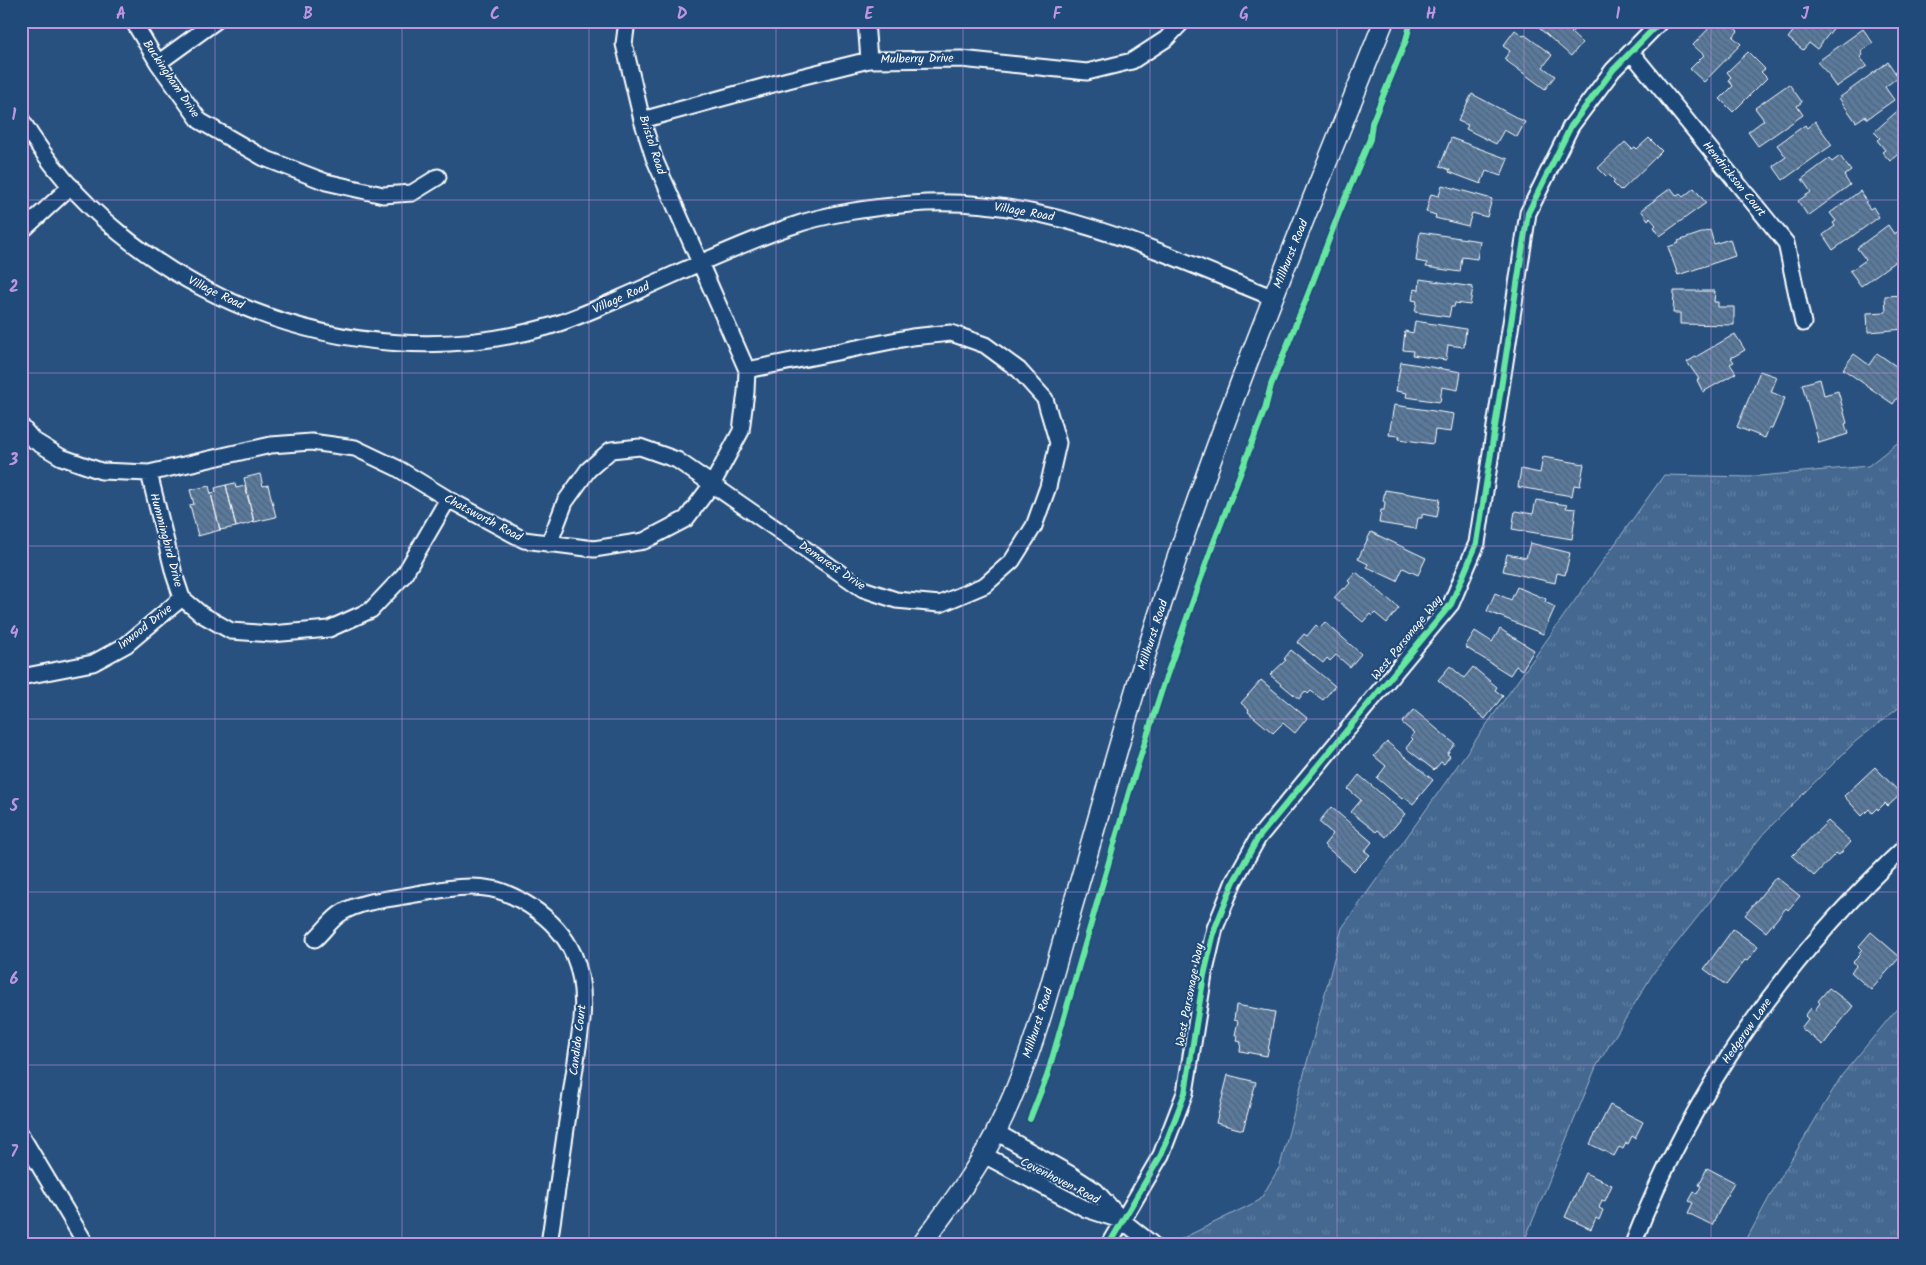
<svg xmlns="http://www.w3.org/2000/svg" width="1926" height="1265" font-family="Kalam,sans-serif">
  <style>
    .grass { fill: url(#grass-tufts); stroke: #a2b4c8 }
    .building { fill: url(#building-back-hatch); stroke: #fff }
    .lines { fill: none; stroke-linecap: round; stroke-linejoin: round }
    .minor-casing { stroke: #fff; stroke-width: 19 }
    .tertiary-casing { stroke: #fff; stroke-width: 22 }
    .minor { stroke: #1f4a7a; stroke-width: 15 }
    .tertiary { stroke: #1f4a7a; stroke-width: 19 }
    .cycleway-casing { stroke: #1f4a7a; stroke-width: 9 }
    .cycleway { stroke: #66e7a1; stroke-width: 6 }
    .grid { fill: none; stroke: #bd96df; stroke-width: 1; stroke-opacity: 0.55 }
    .labels { text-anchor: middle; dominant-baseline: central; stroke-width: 4; stroke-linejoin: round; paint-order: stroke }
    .street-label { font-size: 12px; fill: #fff; stroke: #1f4a7a }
    .neatline { fill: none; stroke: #bd96df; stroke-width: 2 }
    .grid-label { font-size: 16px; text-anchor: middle; font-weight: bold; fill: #bd96df }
  </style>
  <defs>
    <pattern id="grass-tufts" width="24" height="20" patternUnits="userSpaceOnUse" patternTransform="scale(1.25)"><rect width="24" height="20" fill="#446890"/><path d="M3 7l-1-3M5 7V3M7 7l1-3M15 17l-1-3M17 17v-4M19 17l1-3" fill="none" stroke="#607fa1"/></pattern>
    <pattern id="building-back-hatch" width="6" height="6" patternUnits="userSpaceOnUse" patternTransform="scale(1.25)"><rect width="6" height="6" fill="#5a7a9d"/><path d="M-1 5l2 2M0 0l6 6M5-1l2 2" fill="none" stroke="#536374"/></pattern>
  </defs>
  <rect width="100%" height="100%" fill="#28517f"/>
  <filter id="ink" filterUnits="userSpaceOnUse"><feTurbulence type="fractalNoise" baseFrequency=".02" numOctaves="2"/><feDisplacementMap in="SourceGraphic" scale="10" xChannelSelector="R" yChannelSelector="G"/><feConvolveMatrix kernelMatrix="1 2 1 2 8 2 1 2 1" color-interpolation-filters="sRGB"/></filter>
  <g filter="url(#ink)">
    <path class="grass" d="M1905,437V703L1856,741L1764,833L1654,972L1596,1067L1523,1244H1171L1260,1200L1280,1166L1342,928L1664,475L1749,477L1868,466Z
      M1905,999V1244H1744L1776,1185L1842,1075Z"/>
    <path class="building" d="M1531,21H1577L1572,27L1575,29L1571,33L1582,43L1571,56Z
      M1716,21L1730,23L1738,31L1733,37L1741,44L1704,82L1690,69L1704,55L1693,45Z
      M1797,21H1839L1817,49L1809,43L1803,50L1788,38L1795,29L1792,27Z
      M1863,29L1873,43L1861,51L1863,55L1860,57L1867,66L1836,87L1829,77L1830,76L1817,62Z
      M1515,30L1523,36L1525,35L1552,55L1543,67L1555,76L1545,89L1504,59L1510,51L1503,46Z
      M1748,52L1765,69L1761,72L1767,78L1733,112L1720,99L1733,86L1728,80L1731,77L1727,72Z
      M1888,62L1898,77L1885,87L1894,100L1867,119L1865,116L1856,122L1839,98Z
      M1789,84L1802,102L1797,106L1803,115L1758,146L1748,132L1764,120L1755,108Z
      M1472,94L1525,122L1517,137L1504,130L1496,144L1466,129L1468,125L1458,121Z
      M1905,104V148L1890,161L1882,152L1885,150L1877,140L1880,138L1874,132Z
      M1815,121L1832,145L1783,180L1773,166L1786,157L1777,145L1805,125L1807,128Z
      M1451,138L1508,159L1501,176L1486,171L1481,184L1449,172L1450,170L1440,166Z
      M1649,138L1662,151L1621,191L1613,183L1615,181L1609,175L1607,177L1598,168L1625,142L1632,149L1635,147L1637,149Z
      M1840,156L1851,171L1844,176L1850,185L1808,216L1798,201L1811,192L1802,179L1829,159L1832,162Z
      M1442,185L1492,199L1487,217L1472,213L1468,226L1435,218L1436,215L1426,212L1431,194L1439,196Z
      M1671,188L1677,196L1680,194L1683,197L1694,188L1706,203L1660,236L1654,227L1656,225L1650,218L1648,220L1641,210Z
      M1860,191L1867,201L1865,202L1870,209L1873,207L1879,217L1833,250L1823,235L1835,226L1833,223L1836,221L1830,213Z
      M1888,225L1894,234L1897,232L1904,242L1897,246L1904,255L1861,286L1850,271L1866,260L1857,248Z
      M1710,230L1714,244L1730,239L1735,256L1678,275L1668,247L1679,243L1678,241Z
      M1420,232L1480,241L1477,259L1462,257L1460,272L1426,267L1427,263L1416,261Z
      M1420,279L1473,287L1470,305L1455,303L1454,307H1451L1449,317L1415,312L1417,301L1412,300L1414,289L1419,290Z
      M1674,291H1715L1714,302H1718V307H1734V325L1680,324V313H1673Z
      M1905,295V329L1868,332L1867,313L1886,312L1885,296Z
      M1415,321L1466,329L1464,347L1448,345L1446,360L1412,355L1413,351L1403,350L1405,331L1413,333Z
      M1735,334L1745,350L1731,358L1734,362L1730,364L1736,373L1703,392L1697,380L1699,379L1687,362Z
      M1877,353L1903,371L1901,374L1905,376V387L1893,404L1843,369L1854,354L1869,365Z
      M1401,362L1461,372L1458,390L1442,387L1440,402L1406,397L1407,393L1396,391Z
      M1760,371L1777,377L1771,392L1785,398L1772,429L1769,428L1765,438L1737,427Z
      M1820,379L1824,395L1838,391L1847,423L1845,424L1848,434L1819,443L1802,384Z
      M1394,405L1454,414L1451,432L1435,430L1433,444L1399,439L1400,436L1389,435Z
      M1543,457L1584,464L1580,486L1574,485L1572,496L1518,487L1521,469L1540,473Z
      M260,474L263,486L268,485L276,517L254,522L244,478Z
      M235,483L236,488L245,486L254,522L236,527L226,485Z
      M226,485L236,527L220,530L211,493L216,492L215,488Z
      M209,486L220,530L198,536L190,505L194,504L190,490Z
      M1385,490L1440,499L1437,517L1422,514V518H1418L1416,529L1379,523L1381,510H1384L1385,502L1383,501Z
      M1536,500L1567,505L1566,508L1576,509L1572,539L1512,529L1515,511L1533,514Z
      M1371,532L1426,558L1418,575L1403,568L1397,581L1367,567L1368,564L1358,559Z
      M1530,543L1570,553L1565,575L1557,573L1555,583L1503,571L1507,554L1526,558Z
      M1356,572L1399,608L1387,623L1375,613L1372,616L1370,614L1363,622L1334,598L1343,588L1345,589L1350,583L1348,581Z
      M1517,587L1546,599L1545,602L1555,607L1543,634L1487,611L1495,593L1511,600Z
      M1325,622L1361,654L1350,667L1336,655L1330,661L1327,658L1323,663L1297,642L1304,634L1307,636L1316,625L1319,628Z
      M1500,629L1534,650L1522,670L1516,666L1510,675L1465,647L1475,631L1492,642Z
      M1291,650L1335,686L1323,700L1311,691L1308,694L1305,691L1299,699L1270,675L1286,660L1284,659Z
      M1450,666L1464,678L1473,667L1497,687L1495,690L1503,696L1485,719L1438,680Z
      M1261,680L1307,718L1295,733L1283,723L1273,733L1248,712L1249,710L1241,703Z
      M1414,710L1455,744L1447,754L1450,756L1444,764L1441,762L1434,770L1406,748L1413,739L1411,737L1414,733L1402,723Z
      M1387,742L1433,780L1413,804L1404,797L1402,799L1377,778L1386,766L1374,756Z
      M1875,767L1901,794L1888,806L1885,803L1878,810L1877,808L1872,813L1869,809L1862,816L1844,796Z
      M1359,775L1405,814L1386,837L1378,830L1376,832L1351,812L1361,800L1348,789Z
      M1331,807L1372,842L1365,851L1370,855L1354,871L1324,845L1333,834L1319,822Z
      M1828,821L1851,842L1839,855L1836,853L1814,876L1792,856Z
      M1776,877L1800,896L1788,910L1786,908L1766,932L1745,915Z
      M1733,929L1758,947L1747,961L1745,960L1726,985L1704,969Z
      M1871,932L1900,957L1871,990L1851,972L1857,965L1853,962L1861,954L1859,953L1862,949L1859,946Z
      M1829,988L1853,1006L1823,1045L1801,1028L1808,1019L1805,1016L1811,1008L1814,1011L1820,1003L1818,1001Z
      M1236,1005L1275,1012L1267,1056L1240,1051L1241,1042L1237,1041L1238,1035H1235L1238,1021L1234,1020Z
      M1228,1075L1256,1082L1243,1130L1216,1123Z
      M1610,1105L1643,1122L1635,1138L1632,1136L1628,1144L1626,1143L1623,1149L1619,1147L1614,1156L1590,1144Z
      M1707,1168L1734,1182L1712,1225L1688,1213L1693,1203L1689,1201L1694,1192L1697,1194L1701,1186L1699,1185Z
      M1585,1173L1612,1185L1605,1201L1602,1200L1599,1208L1603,1210L1599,1220L1596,1218L1591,1229L1565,1217Z"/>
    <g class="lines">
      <defs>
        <path id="minor" d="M133,21L158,63L200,121L264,158L326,182L383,195L412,193L438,177
          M866,21L869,60
          M1631,52L1786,243L1803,323
          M158,63L216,21
          M21,119C125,294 352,383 547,327C578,318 607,304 637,291C687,269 737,245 789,227C828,213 870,208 911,204C1039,193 1159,252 1274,298
          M642,120L788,80L869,60L961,59L1087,72L1132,61L1166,39L1183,21
          M21,232L71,186
          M21,426L33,440L61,457L101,471L149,473L271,445L311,442L355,448L397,468L448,499L524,540L594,549L644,541L686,519L713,483L741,431L746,392L747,370L654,158L642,120L624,44L627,21
          M149,473L174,574L182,598L201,614L231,631L271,634L329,629L371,610L404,575L448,499
          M549,544L565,502L588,470L611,450L640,447L677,460L863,589L896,600L940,604L985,585L1012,561L1034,526L1048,487L1058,443L1045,399L1019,370L985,345L951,333L912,337L747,370
          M21,677L93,663L126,645L182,598
          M315,939C324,931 332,918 343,912C364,900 392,899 416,894C441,890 466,884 492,889C505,891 519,899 530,906C573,934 586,970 582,1020L549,1244
          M21,1135L86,1244
          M984,1155L1086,1209L1123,1221L1096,1191L1070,1174L996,1132
          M1123,1221L1152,1244
          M1109,1244L1161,1155L1185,1093L1204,975L1215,928L1234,881L1258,838L1451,604L1477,543L1528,213L1571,126L1613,70L1661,21
          M1633,1244C1691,1093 1786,958 1905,847"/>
        <path id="tertiary" d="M922,1244C948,1208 975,1173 995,1134C1029,1068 1048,994 1068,922C1097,823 1124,724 1155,625C1220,420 1304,221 1384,21"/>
      </defs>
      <use href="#minor" class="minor-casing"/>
      <use href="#tertiary" class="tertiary-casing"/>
      <use href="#minor" class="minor"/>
      <use href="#tertiary" class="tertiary"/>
      <defs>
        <path id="cycleway" d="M1030,1119L1047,1076L1129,792L1165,680L1212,547L1265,409L1271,385L1307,297L1339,213L1370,139L1372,123L1406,40L1411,21
          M1109,1244L1161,1155L1185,1093L1204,975L1215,928L1234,881L1258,838L1451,604L1477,543L1528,213L1571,126L1613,70L1661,21"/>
      </defs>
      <use href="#cycleway" class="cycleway-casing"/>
      <use href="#cycleway" class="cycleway"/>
    </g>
  </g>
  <path class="grid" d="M215,21V1244M402,21V1244M589,21V1244M776,21V1244M963,21V1244M1150,21V1244M1337,21V1244M1524,21V1244M1711,21V1244M21,200H1905M21,373H1905M21,546H1905M21,719H1905M21,892H1905M21,1065H1905"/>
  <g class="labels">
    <g class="street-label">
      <text transform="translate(917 59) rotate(-1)">Mulberry Drive</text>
      <text transform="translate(171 79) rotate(56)">Buckingham Drive</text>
      <text transform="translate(652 145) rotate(72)">Bristol Road</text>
      <text transform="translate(1734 179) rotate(51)">Hendrickson Court</text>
      <text transform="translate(1024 212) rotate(10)">Village Road</text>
      <text transform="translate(1291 254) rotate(-68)">Millhurst Road</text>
      <text transform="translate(216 293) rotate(26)">Village Road</text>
      <text transform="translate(621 298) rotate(-24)">Village Road</text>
      <text transform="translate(483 518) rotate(28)">Chatsworth Road</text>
      <text transform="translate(166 540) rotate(75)">Hummingbird Drive</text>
      <text transform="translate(832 566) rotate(34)">Demarest Drive</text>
      <text transform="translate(145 627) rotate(-38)">Inwood Drive</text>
      <text transform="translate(1153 635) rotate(-72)">Millhurst Road</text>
      <text transform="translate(1407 638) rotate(-51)">West Parsonage Way</text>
      <text transform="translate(1190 995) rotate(-79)">West Parsonage Way</text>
      <text transform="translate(1038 1023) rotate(-72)">Millhurst Road</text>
      <text transform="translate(1747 1031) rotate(-55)">Hedgerow Lane</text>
      <text transform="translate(578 1040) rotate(-83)">Candido Court</text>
      <text transform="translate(1060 1181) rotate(27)">Covenhoven Road</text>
    </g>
  </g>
  <rect width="1926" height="1265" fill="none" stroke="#1f4a7a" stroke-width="55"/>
  <rect x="28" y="28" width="1870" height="1210" class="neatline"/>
  <g class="grid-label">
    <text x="121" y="19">A</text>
    <text x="308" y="19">B</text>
    <text x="495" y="19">C</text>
    <text x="682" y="19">D</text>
    <text x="869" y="19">E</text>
    <text x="1057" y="19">F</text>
    <text x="1244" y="19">G</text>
    <text x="1431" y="19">H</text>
    <text x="1618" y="19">I</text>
    <text x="1805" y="19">J</text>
    <text x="14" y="120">1</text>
    <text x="14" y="292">2</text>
    <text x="14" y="465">3</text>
    <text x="14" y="638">4</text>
    <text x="14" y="811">5</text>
    <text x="14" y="984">6</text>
    <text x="14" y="1157">7</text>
  </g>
</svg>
